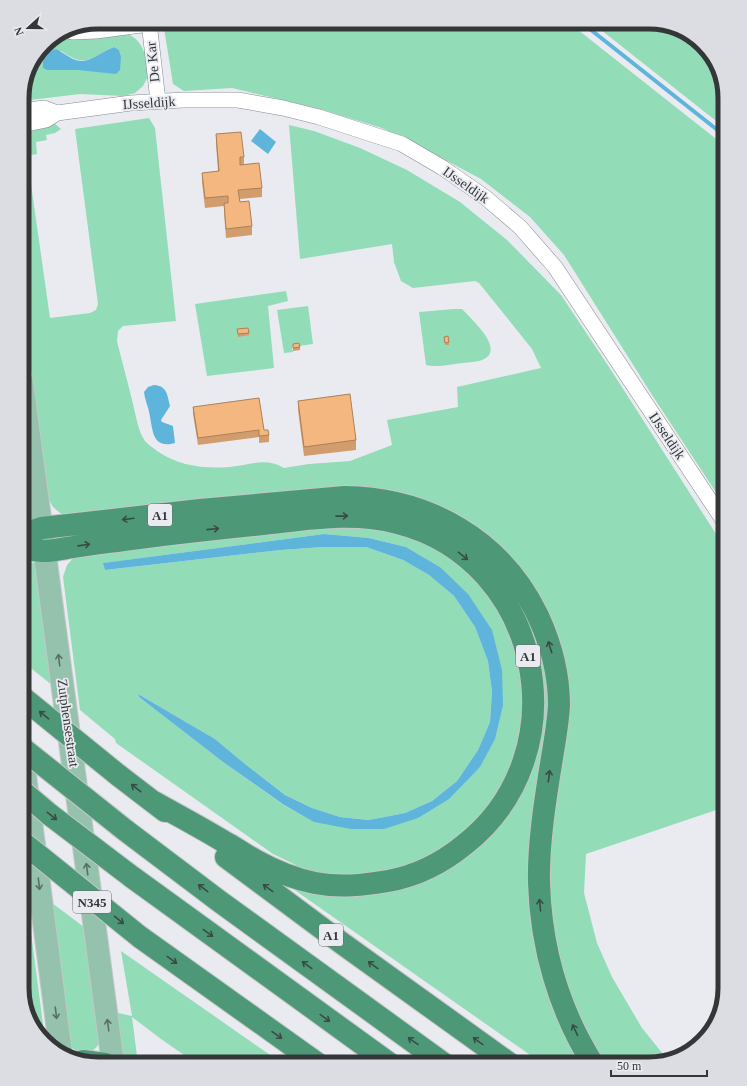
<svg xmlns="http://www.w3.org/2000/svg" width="747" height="1086" font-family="'Times New Roman',serif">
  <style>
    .green { fill: #92dcb8; fill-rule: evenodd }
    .water { fill: #5fb4dc }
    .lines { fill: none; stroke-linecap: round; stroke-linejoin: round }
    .stream { stroke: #5fb4dc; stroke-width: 4 }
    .minor-casing { stroke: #888a8f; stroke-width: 16 }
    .primary-casing { stroke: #c6c7c7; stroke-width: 24 }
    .motorway-casing { stroke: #c6c7c7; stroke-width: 24 }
    .minor { stroke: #fff; stroke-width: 15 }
    .primary { stroke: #94c2ad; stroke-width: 22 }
    .motorway { stroke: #4d9977; stroke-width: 22 }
    .motorway-bridge-casing { stroke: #c6c7c7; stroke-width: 24; stroke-linecap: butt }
    .motorway-bridge { stroke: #4d9977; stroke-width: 22 }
    .wall { fill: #d29d6d }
    .building { fill: #f4b77f; stroke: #ab8059 }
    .oneway { stroke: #3a4a45 }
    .oneway2 { stroke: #5b6e67 }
    .labels { text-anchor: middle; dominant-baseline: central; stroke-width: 3.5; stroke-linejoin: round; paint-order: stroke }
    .shield { fill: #e9ebf1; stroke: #6b6c70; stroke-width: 1 }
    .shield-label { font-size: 13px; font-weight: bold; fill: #353638 }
    .street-label { font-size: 14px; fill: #353638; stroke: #e9ebf1 }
    .rim { fill: none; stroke: #353638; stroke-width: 5 }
  </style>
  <rect width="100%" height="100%" fill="#e9ebf1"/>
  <path class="green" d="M163,22H568L725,146V506L654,398L564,255L530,217L481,179L434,154L382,128L316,108L232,88L184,91L173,84Z
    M591,22H654L691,35L715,60L725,98V128Z
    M128,34C136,38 141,43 144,52H145L148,76L143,86L135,93L123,96L80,94L22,101C22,81 32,55 47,42C53,37 61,37 68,38ZM114,47L119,50L121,56L78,70H47L44,68L43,63L61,51C78,62 84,64 102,53C106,51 109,48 114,47Z
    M149,118L155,128L176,321L123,326L118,331L117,341C122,362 128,383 133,404C136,416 138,431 145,441C148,445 154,448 157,451C179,466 204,469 230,467C249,465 266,457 284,468L309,464L350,461L392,445L387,420L458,407L457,387L541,368L532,349L479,283L475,281L413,288L401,281L394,262L392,244L300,259L289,125L314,131L360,148L407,170L460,202L507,240L561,295L609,367L725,548V807L586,854L584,893L597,943L612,977L642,1028L667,1059L649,1064H543L286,884L296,865L273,854L116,743L115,739L80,710L63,577L67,565L75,556L92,515H65L60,513L53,507L45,492L38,432L22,288V129L54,123L61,129L55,133L46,135L47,140L36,142L37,154L27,156L50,318L90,313L96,310L98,304L75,129ZM324,534L369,538L406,547L440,567L502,670L480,767L418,818L315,822L285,806L223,762L139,697L138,694L215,739L245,764L285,795L312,808L340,817L369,820L405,813L432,801L457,781L478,750L490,722L492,692L488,661L475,627L454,596L429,575L403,560L366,547H323L281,550L105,570L104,563Z
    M286,291L288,301L268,306L274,368L207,376L195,304Z
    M308,306L313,344L292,347L293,352L284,353L277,310Z
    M454,309H462C471,319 507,350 482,360C477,362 469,362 463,363C453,364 436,368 426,365L419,312Z
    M22,444L31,519L22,528Z
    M22,559L31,561L36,565L57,689L22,661Z
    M22,877L24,879L43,1024V1037L32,1026L22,988Z
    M48,900L88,930L100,1042C94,1054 81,1056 71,1047Z
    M121,951L283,1064H197L161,1039L132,1017L138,1064H121L114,1012L132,1016Z"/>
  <path class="water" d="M114,47L119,50L121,56L120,70L116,74L78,70H47L43,68V60L51,51L56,49C62,52 67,56 73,59C89,66 99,52 114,47Z
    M260,129L276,142L268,154L251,141Z
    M154,385C167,386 167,394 170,406L161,420L162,422L173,426L175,443C153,449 153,432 150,417C149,408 145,401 144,392L148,387Z
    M324,534L369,538L406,547L440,567L468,594L492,630L502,670L503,705L495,739L480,767L449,799L418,818L384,829H351L314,822L284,805L223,762L139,697L138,694L215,739L245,764L285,795L312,808L340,817L369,820L405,813L432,801L457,781L478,750L490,722L492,692L488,661L475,627L454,596L429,575L403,560L366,547H323L281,550L105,570L103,563Z"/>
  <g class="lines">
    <path class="stream" d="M581,22L725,136"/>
    <defs>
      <path id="minor" d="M149,22L158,101
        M72,32L96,31L149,24
        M22,111L44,108L57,113
        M22,125L46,120L57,113L131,103L183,100H238L283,108L319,117L402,144L443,168L486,198L520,227L555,267L725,523"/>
      <path id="primary" d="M22,383L113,1064
        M22,752L61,1054"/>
      <path id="motorway" d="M22,535L42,528L200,510L345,497C428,498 502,540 538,616C551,644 559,674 559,705C558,725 554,745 551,764C545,801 538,846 539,883C541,947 559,1010 593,1064
        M22,548C29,549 37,551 45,551C52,551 60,549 67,548C84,545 101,543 117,541C166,534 215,529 263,524C309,519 353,511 398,523C543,560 581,754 464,845C442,863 416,876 388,881C364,885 340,888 315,883C296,879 275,871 257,861C245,855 235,847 223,841C200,827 177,815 154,802
        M118,775L165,811
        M125,830L219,901L444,1064
        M226,857L343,944L510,1064
        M132,877L390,1064
        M140,937L318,1064
        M83,1061L105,1064"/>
    </defs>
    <use href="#minor" class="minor-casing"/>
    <use href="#primary" class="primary-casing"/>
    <use href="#motorway" class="motorway-casing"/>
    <use href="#minor" class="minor"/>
    <use href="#primary" class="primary"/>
    <use href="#motorway" class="motorway"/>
    <defs>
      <path id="motorway-bridge" d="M22,697L118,775
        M22,748L125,830
        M22,791L49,814L132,877
        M22,842L140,937"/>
    </defs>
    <use href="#motorway-bridge" class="motorway-bridge-casing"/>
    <use href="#motorway-bridge" class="motorway-bridge"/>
  </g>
  <path class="wall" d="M216,134L244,157V164L262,188V197L240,199V202L252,226V235L226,238L224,212V206L205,208L202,182V173L218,171L216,144Z
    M237,329L249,333V335L238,337Z
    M444,337L449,342V345H445Z
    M293,344L300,347V350L293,351Z
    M298,401L356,440V450L304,456L298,410Z
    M193,407L264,430L269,435V442L259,443V437L198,445L193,414Z"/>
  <path class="building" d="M241,132L244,157H240V165L259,163L262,188L238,190L240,202L249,201L252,226L226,229L224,203H228V196L205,198L202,173L219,171L216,134Z
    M248,328L249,333L238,334L237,329Z
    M448,336L449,342L445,343L444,337Z
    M299,343L300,347L293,348V344Z
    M350,394L356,440L304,447L298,401Z
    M259,398L264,430H268L269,435L259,436V430L198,438L193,407Z"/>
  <defs><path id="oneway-shaft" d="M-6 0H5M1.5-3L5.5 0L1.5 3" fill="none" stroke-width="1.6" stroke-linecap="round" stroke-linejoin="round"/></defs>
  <g class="oneway">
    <use href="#oneway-shaft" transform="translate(342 516) rotate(-1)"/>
    <use href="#oneway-shaft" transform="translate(128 519) rotate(173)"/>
    <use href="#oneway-shaft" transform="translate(213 529) rotate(-6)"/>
    <use href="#oneway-shaft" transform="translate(84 545) rotate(-8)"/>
    <use href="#oneway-shaft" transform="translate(463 556) rotate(39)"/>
    <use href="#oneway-shaft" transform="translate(550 647) rotate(-107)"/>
    <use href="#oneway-shaft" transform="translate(44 715) rotate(-141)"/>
    <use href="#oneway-shaft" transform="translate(549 776) rotate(-83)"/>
    <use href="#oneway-shaft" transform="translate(136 788) rotate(-142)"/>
    <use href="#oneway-shaft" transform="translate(52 816) rotate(38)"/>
    <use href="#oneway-shaft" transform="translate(203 888) rotate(-143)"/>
    <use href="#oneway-shaft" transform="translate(268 888) rotate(-144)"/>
    <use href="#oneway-shaft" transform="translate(540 905) rotate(-95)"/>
    <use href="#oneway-shaft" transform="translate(119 920) rotate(39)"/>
    <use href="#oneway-shaft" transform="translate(208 933) rotate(36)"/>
    <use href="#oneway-shaft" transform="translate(172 960) rotate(36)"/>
    <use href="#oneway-shaft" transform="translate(307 965) rotate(-144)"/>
    <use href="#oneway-shaft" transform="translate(373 965) rotate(-144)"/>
    <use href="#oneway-shaft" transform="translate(325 1018) rotate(36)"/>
    <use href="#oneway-shaft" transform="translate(575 1030) rotate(-115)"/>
    <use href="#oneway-shaft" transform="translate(277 1035) rotate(35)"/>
    <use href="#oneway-shaft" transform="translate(413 1041) rotate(-145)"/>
    <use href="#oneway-shaft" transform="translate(478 1041) rotate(-144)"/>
  </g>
  <g class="oneway2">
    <use href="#oneway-shaft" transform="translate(59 660) rotate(-97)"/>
    <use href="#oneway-shaft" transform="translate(87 869) rotate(-98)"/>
    <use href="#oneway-shaft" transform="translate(39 884) rotate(83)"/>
    <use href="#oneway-shaft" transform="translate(56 1013) rotate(83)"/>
    <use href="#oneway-shaft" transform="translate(108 1025) rotate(-98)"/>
  </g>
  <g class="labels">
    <g class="shield">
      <rect x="148" y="504" width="24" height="22" rx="3"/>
      <rect x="516" y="645" width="24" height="22" rx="3"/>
      <rect x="73" y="891" width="38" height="22" rx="3"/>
      <rect x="319" y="924" width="24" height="22" rx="3"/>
    </g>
    <g class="shield-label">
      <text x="160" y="515">A1</text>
      <text x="528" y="656">A1</text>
      <text x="92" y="902">N345</text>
      <text x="331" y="935">A1</text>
    </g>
    <g class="street-label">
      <text transform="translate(153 62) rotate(-96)">De Kar</text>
      <text transform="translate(149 103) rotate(-4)">IJsseldijk</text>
      <text transform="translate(466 185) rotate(35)">IJsseldijk</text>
      <text transform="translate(667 436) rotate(56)">IJsseldijk</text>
      <text transform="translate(68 723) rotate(82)">Zutphensestraat</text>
    </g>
  </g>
  <path d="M0 0H747V1086H0ZM98 29H649A69 69 0 0 1 718 98V988A69 69 0 0 1 649 1057H98A69 69 0 0 1 29 988V98A69 69 0 0 1 98 29Z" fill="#dbdde2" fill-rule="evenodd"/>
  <path class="rim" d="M98 29H649A69 69 0 0 1 718 98V988A69 69 0 0 1 649 1057H98A69 69 0 0 1 29 988V98A69 69 0 0 1 98 29Z"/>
  <g transform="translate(28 28) rotate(249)" stroke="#e9ebf1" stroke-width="3" paint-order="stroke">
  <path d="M0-3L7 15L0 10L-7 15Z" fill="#353638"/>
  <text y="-6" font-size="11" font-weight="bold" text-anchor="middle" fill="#353638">N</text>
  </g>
  <path d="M611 1070v6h96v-6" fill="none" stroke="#353638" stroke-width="2"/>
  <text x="617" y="1070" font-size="12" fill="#353638" stroke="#e9ebf1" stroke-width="3" paint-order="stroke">50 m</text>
</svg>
